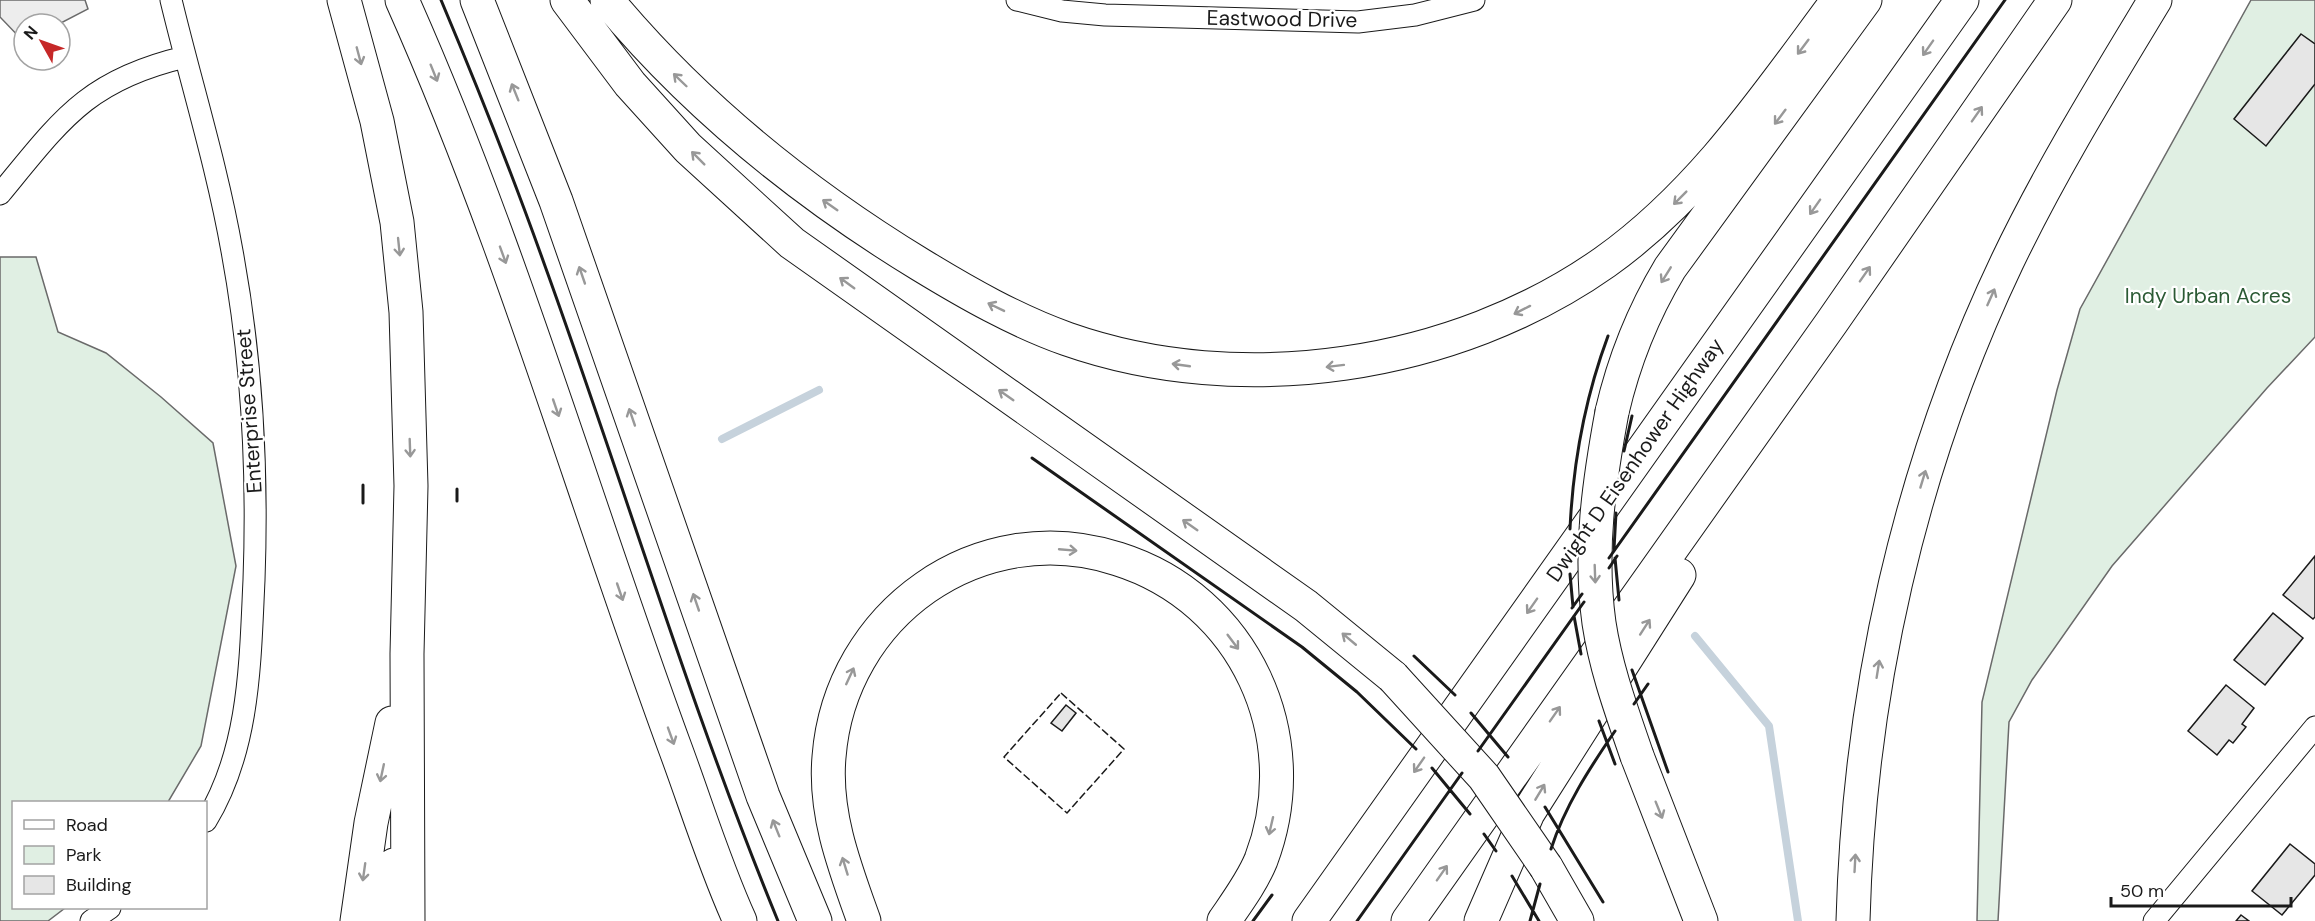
<svg xmlns="http://www.w3.org/2000/svg" width="2315" height="921" font-family="'DM Sans',sans-serif">
  <style>
    .green { fill: #e0efe3; stroke: #6a6a6a; stroke-width: 1.5 }
    .parking { fill: #ededed; stroke: #6a6a6a; stroke-width: 1.5 }
    .lines { fill: none; stroke-linecap: round; stroke-linejoin: round }
    .stream { stroke: #c6d2dc; stroke-width: 8 }
    .building { fill: #e6e6e6; stroke: #1a1a1a; stroke-width: 1.5 }
    .street-casing { stroke: #1a1a1a; stroke-width: 23 }
    .highway-casing { stroke: #1a1a1a; stroke-width: 35 }
    .street { stroke: #fff; stroke-width: 21 }
    .highway { stroke: #fff; stroke-width: 33 }
    .highway-bridge-casing { stroke: #1a1a1a; stroke-width: 35; stroke-linecap: butt }
    .highway-bridge { stroke: #fff; stroke-width: 33 }
    .fence { stroke: #1a1a1a; stroke-width: 1.5; stroke-dasharray: 8 3; stroke-linecap: butt }
    .wall { stroke: #1a1a1a; stroke-width: 3 }
    .oneway { stroke: #989898 }
    .labels { text-anchor: middle; dominant-baseline: central; stroke-width: 4.5; stroke-linejoin: round; paint-order: stroke }
    .street-label { font-size: 21px; fill: #1a1a1a; stroke: #fff }
    .park-label { font-size: 21px; fill: #2b5a34; stroke: #fff }
  </style>
  <rect width="100%" height="100%" fill="#fff"/>
  <path class="green" d="M2251,0H2315V337L2267,388L2112,566L2032,680L2009,722L1998,921H1977L1982,702L2057,390L2080,309Z
    M0,257H36L58,332L106,353L161,397L213,443L236,566L201,746L168,802H14V908H65L48,921H0Z"/>
  <path class="parking" d="M0,0H85L88,9L59,24H24V42L0,17Z"/>
  <g class="lines">
    <path class="stream" d="M722,439L819,390
      M1695,636L1769,726L1798,921"/>
  </g>
  <path class="building" d="M2301,34L2315,44V84L2266,146L2234,119Z
    M2315,556V617L2313,619L2283,595Z
    M2273,613L2303,638L2265,685L2234,660Z
    M2226,685L2254,708L2242,724L2246,727L2233,743L2229,740L2217,755L2188,731Z
    M1066,705L1076,713L1062,731L1051,723Z
    M2290,844L2315,864V875L2282,915L2252,891Z
    M2241,915L2249,921H2236Z"/>
  <g class="lines">
    <defs>
      <path id="street" d="M171,0C191,83 217,166 232,251C252,359 258,470 254,580C250,663 250,749 206,821
        M1017,0L1062,11L1105,15L1358,22L1415,15L1474,0
        M0,194C61,120 87,80 185,57
        M91,921L110,908
        M2154,921L2315,727"/>
      <path id="highway" d="M344,0L377,121L397,222L406,312L411,486L407,654L408,921
        M402,0C510,242 583,497 674,745C696,804 714,864 740,921
        M477,0L556,201L763,796L815,921
        M567,0L630,84L688,148L792,243L1306,606L1393,677
        M607,0C695,106 803,193 921,265C967,293 1016,321 1067,339C1241,400 1455,368 1605,262C1702,193 1768,94 1838,0
        M1612,412C1624,360 1643,313 1670,268L1865,0
        M1637,756L1701,921
        M1546,867L1577,921
        M357,921L371,823L392,723
        M383,921L394,865
        M864,921C845,868 824,814 829,757C840,614 979,514 1118,559C1245,599 1308,737 1261,860C1252,882 1237,902 1224,921
        M1309,921L1962,0
        M1408,921L1832,322L2055,0
        M1481,921L1528,813L1679,575
        M1853,921C1859,693 1909,468 2007,262C2050,172 2103,86 2155,0"/>
    </defs>
    <use href="#street" class="street-casing"/>
    <use href="#highway" class="highway-casing"/>
    <use href="#street" class="street"/>
    <use href="#highway" class="highway"/>
    <defs>
      <path id="highway-bridge" d="M1612,412C1599,482 1589,551 1599,623C1606,669 1622,712 1637,756
        M1393,677L1484,777L1546,867"/>
    </defs>
    <use href="#highway-bridge" class="highway-bridge-casing"/>
    <use href="#highway-bridge" class="highway-bridge"/>
    <path class="fence" d="M1061,693L1124,749L1067,813L1004,757Z"/>
    <path class="wall" d="M441,0C478,88 513,176 545,266C624,484 690,707 778,921
      M1624,451L1632,416
      M1032,458L1302,647L1357,692L1416,749
      M363,485V503
      M457,489V501
      M1570,529C1573,463 1585,398 1608,336
      M1614,549L1616,513
      M1609,558L2005,0
      M1615,558L1619,600
      M1609,568L1617,556
      M1570,574L1573,607
      M1572,608L1582,594
      M1574,616L1581,654
      M1414,656L1455,695
      M1632,670L1668,772
      M1634,704L1648,684
      M1471,713L1508,757
      M1599,721L1615,764
      M1478,751L1584,602
      M1432,768L1470,814
      M1545,807L1603,902
      M1484,834L1496,851
      M1551,849C1565,806 1589,769 1615,731
      M1512,876L1539,921
      M1253,921L1272,895
      M1357,921L1462,773
      M1530,921L1540,884"/>
  </g>
  <defs><path id="oneway-shaft" d="M-6 0H5M1.5-3L5.5 0L1.5 3" fill="none" stroke-width="1.6" stroke-linecap="round" stroke-linejoin="round" transform="scale(1.5)"/></defs>
  <g class="oneway">
    <use href="#oneway-shaft" transform="translate(1803 47) rotate(127)"/>
    <use href="#oneway-shaft" transform="translate(1928 48) rotate(125)"/>
    <use href="#oneway-shaft" transform="translate(359 56) rotate(75)"/>
    <use href="#oneway-shaft" transform="translate(434 73) rotate(68)"/>
    <use href="#oneway-shaft" transform="translate(680 80) rotate(-136)"/>
    <use href="#oneway-shaft" transform="translate(515 92) rotate(-112)"/>
    <use href="#oneway-shaft" transform="translate(1977 114) rotate(-55)"/>
    <use href="#oneway-shaft" transform="translate(1780 117) rotate(127)"/>
    <use href="#oneway-shaft" transform="translate(698 158) rotate(-135)"/>
    <use href="#oneway-shaft" transform="translate(1680 198) rotate(135)"/>
    <use href="#oneway-shaft" transform="translate(830 205) rotate(-145)"/>
    <use href="#oneway-shaft" transform="translate(1815 207) rotate(125)"/>
    <use href="#oneway-shaft" transform="translate(399 247) rotate(84)"/>
    <use href="#oneway-shaft" transform="translate(503 255) rotate(70)"/>
    <use href="#oneway-shaft" transform="translate(1865 274) rotate(-55)"/>
    <use href="#oneway-shaft" transform="translate(582 275) rotate(-109)"/>
    <use href="#oneway-shaft" transform="translate(1666 275) rotate(122)"/>
    <use href="#oneway-shaft" transform="translate(847 283) rotate(-144)"/>
    <use href="#oneway-shaft" transform="translate(1991 297) rotate(-66)"/>
    <use href="#oneway-shaft" transform="translate(996 307) rotate(-154)"/>
    <use href="#oneway-shaft" transform="translate(1522 310) rotate(153)"/>
    <use href="#oneway-shaft" transform="translate(1181 365) rotate(-172)"/>
    <use href="#oneway-shaft" transform="translate(1335 366) rotate(173)"/>
    <use href="#oneway-shaft" transform="translate(1006 395) rotate(-145)"/>
    <use href="#oneway-shaft" transform="translate(556 408) rotate(71)"/>
    <use href="#oneway-shaft" transform="translate(632 417) rotate(-109)"/>
    <use href="#oneway-shaft" transform="translate(410 448) rotate(88)"/>
    <use href="#oneway-shaft" transform="translate(1923 479) rotate(-73)"/>
    <use href="#oneway-shaft" transform="translate(1190 525) rotate(-145)"/>
    <use href="#oneway-shaft" transform="translate(1068 550) rotate(5)"/>
    <use href="#oneway-shaft" transform="translate(1595 574) rotate(88)"/>
    <use href="#oneway-shaft" transform="translate(620 592) rotate(71)"/>
    <use href="#oneway-shaft" transform="translate(696 602) rotate(-109)"/>
    <use href="#oneway-shaft" transform="translate(1532 606) rotate(125)"/>
    <use href="#oneway-shaft" transform="translate(1645 627) rotate(-57)"/>
    <use href="#oneway-shaft" transform="translate(1349 639) rotate(-140)"/>
    <use href="#oneway-shaft" transform="translate(1233 642) rotate(53)"/>
    <use href="#oneway-shaft" transform="translate(1878 669) rotate(-81)"/>
    <use href="#oneway-shaft" transform="translate(850 676) rotate(-65)"/>
    <use href="#oneway-shaft" transform="translate(1555 714) rotate(-55)"/>
    <use href="#oneway-shaft" transform="translate(671 736) rotate(70)"/>
    <use href="#oneway-shaft" transform="translate(1419 765) rotate(125)"/>
    <use href="#oneway-shaft" transform="translate(382 773) rotate(102)"/>
    <use href="#oneway-shaft" transform="translate(1540 792) rotate(-59)"/>
    <use href="#oneway-shaft" transform="translate(1659 810) rotate(68)"/>
    <use href="#oneway-shaft" transform="translate(1271 826) rotate(103)"/>
    <use href="#oneway-shaft" transform="translate(776 828) rotate(-112)"/>
    <use href="#oneway-shaft" transform="translate(1855 863) rotate(-87)"/>
    <use href="#oneway-shaft" transform="translate(845 866) rotate(-107)"/>
    <use href="#oneway-shaft" transform="translate(364 872) rotate(98)"/>
    <use href="#oneway-shaft" transform="translate(1442 873) rotate(-55)"/>
  </g>
  <g class="labels">
    <g class="street-label">
      <text transform="translate(1282 19) rotate(1)">Eastwood Drive</text>
      <text transform="translate(249 411) rotate(-94)">Enterprise Street</text>
      <text transform="translate(1635 460) rotate(-55)">Dwight D Eisenhower Highway</text>
    </g>
    <g class="park-label">
      <text x="2208" y="296">Indy Urban Acres</text>
    </g>
  </g>
  <rect x="12" y="801" width="195" height="108" fill="#ffffff" stroke="#a3a3a3" stroke-width="1.5"/>
  <rect x="24" y="820" width="30" height="9" fill="#ffffff" stroke="#a3a3a3" stroke-width="1.5"/>
  <text x="66" y="831" font-size="18" fill="#1a1a1a">Road</text>
  <rect x="24" y="846" width="30" height="18" fill="#e0efe3" stroke="#a3a3a3" stroke-width="1.5"/>
  <text x="66" y="861" font-size="18" fill="#1a1a1a">Park</text>
  <rect x="24" y="876" width="30" height="18" fill="#e6e6e6" stroke="#a3a3a3" stroke-width="1.5"/>
  <text x="66" y="891" font-size="18" fill="#1a1a1a">Building</text>
  <g transform="translate(42 42) rotate(310)"><circle r="28" fill="#ffffff" stroke="#a3a3a3" stroke-width="1.5"/>
  <path d="M0-4.5L10 22L0 15L-10 22Z" fill="#c62828"/>
  <text y="-9" font-size="16" font-weight="bold" text-anchor="middle" fill="#1a1a1a">N</text>
  </g>
  <path d="M2111 897v9h180v-9" fill="none" stroke="#1a1a1a" stroke-width="3"/>
  <text x="2120" y="897" font-size="18" fill="#1a1a1a" stroke="#ffffff" stroke-width="4.5" paint-order="stroke">50 m</text>
</svg>
